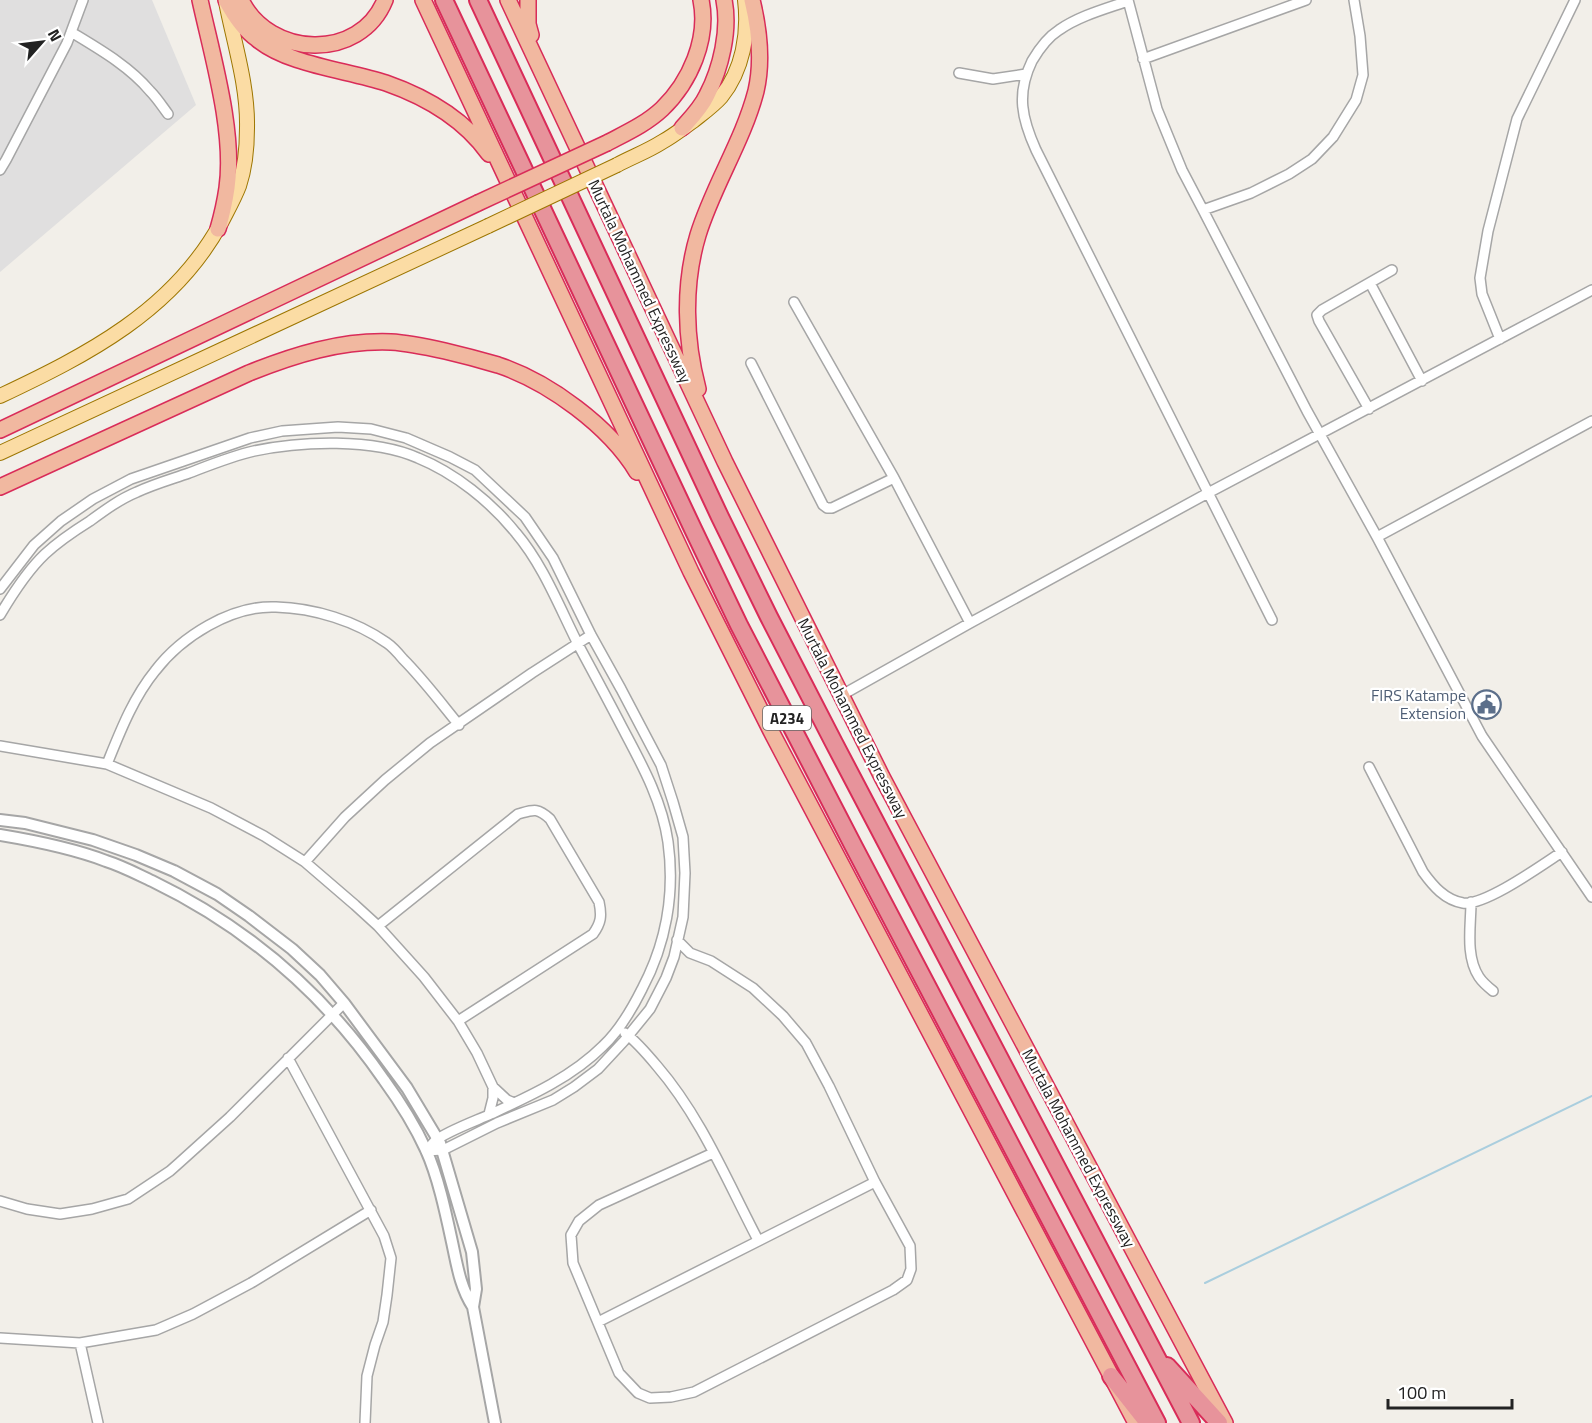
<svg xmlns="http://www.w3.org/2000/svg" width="1592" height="1423" font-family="'Titillium Web',sans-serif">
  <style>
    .residential { fill: #e0dfdf }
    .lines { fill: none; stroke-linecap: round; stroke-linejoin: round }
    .stream { stroke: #aacede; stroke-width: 2 }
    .minor-casing { stroke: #a6a6a6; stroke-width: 12 }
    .tertiary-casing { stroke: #a6a6a6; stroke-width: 14 }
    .primary-casing { stroke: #9d7602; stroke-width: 16 }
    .trunk-casing { stroke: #d92c59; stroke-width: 18 }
    .motorway-casing { stroke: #d92c59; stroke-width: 20 }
    .minor { stroke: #fff; stroke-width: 9 }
    .tertiary { stroke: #fff; stroke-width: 10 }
    .primary { stroke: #fbdca4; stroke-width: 14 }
    .trunk { stroke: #f1b8a0; stroke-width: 15 }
    .motorway { stroke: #e7939b; stroke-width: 16 }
    .primary-bridge-casing { stroke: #9d7602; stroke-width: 16; stroke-linecap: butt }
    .trunk-bridge-casing { stroke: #d92c59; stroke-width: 18; stroke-linecap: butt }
    .primary-bridge { stroke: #fbdca4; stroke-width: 14 }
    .trunk-bridge { stroke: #f1b8a0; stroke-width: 15 }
    .labels { text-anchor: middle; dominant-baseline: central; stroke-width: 4.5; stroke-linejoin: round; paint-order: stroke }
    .shield { fill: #fff; stroke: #646464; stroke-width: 1.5 }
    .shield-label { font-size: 15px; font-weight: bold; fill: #222 }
    .street-label { font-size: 16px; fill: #222; stroke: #fff }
    .service-label { font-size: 16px; fill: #4e5e75; stroke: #fff; text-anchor: end }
  </style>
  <rect width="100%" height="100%" fill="#f2efe9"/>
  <path class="residential" d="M0,0H152L196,105L0,272Z"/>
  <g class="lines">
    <path class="stream" d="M1205,1283L1592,1096"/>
    <defs>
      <path id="minor" d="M1128,0L1157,109L1182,170L1203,210L1307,411L1377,537L1482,736L1592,897
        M1128,1C1105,9 1079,16 1059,30C1048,37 1039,49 1032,61C1016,94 1022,119 1036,150L1272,620
        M71,32C99,49 129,66 150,91C157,98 162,106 168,114
        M1143,59L1306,0
        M959,73L993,79L1026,74
        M0,170L6,160L67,43L83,0
        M1203,210L1251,193L1289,174L1312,159L1333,137L1356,100L1363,75L1360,36L1354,0
        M1370,283L1422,381
        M794,302L894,478L970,623
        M1500,339L1482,294L1480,278L1488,231L1517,119L1575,0
        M751,363L823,505L827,508H832L894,478
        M1369,409L1319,321L1317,315L1322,310L1392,270
        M1377,537L1592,421
        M0,589L34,545L61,521L93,499L131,479L250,438L282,431L338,427L371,429L406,438L450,457L475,470L525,517L553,558L591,635L621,689L661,765L673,802L683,837L685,873L683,917L674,957L666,978L650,1009L624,1041L598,1069L574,1087L553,1100L497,1123L443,1150L426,1151
        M0,615C13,593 27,571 45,554C59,541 74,531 90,521C105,510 120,499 137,492C154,484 172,479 189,473C210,465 232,456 254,451C301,441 373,438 418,458C455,473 491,502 516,533C544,566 560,609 580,648C594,674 608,700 622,727C641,763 662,800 668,842C675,893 666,944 642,989C632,1009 619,1031 603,1046C572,1077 530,1096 491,1114C478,1120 445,1132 435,1141C432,1144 429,1148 426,1151
        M842,695L970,623L1208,493L1592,290
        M0,746L107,764L211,808L264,836L305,862L355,905L378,926L424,977L458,1021L477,1053L493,1087L507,1100L514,1103
        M107,764C120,732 133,698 155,671C181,637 231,605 276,607C314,608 356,621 387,643C393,647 398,653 403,659C423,679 441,703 459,725
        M1369,767L1423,872C1433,886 1445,900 1463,903C1485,906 1542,865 1562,852
        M305,862L345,817L385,780L430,743L532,673L591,635
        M1471,902C1471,925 1465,956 1479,977C1483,983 1488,987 1493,991
        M378,926L518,814C533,810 537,807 550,819L599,902C602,916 601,923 593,934L458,1021
        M677,940L690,953L711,961L753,988L783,1016L806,1043L829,1086L875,1182L910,1246L911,1269L907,1280L893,1290L694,1392L671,1397L650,1398L638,1393L619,1373L573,1263L571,1235L579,1221L599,1205L713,1153
        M625,1033C637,1042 647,1054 657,1066C701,1117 727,1181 758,1240
        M288,1058L384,1236L391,1258L387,1295L383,1322L375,1345L367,1376L365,1423
        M489,1114L493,1098V1087
        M0,1201L27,1209L60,1214L92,1209L128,1199L170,1171L179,1163L230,1117L344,1003
        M598,1322L875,1182
        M0,1338L80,1343L156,1330L193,1314L251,1283L371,1210
        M80,1343L98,1423"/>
      <path id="tertiary" d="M0,820L25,823L93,840L136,855L174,871L217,894L249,916L292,949L320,975L344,1003L407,1088L440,1143L472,1252L476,1289L473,1307
        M0,835C36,841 72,848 106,861C122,866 137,874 152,881C247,927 324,993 384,1080C400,1102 415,1126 426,1150C438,1176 446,1214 452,1242C457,1265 460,1287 473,1307L495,1423"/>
      <path id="primary" d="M617,165C632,157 648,151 662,142C673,136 683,128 693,121C703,113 713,106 721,97C743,70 749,33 745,0
        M0,396C87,355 173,311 221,223C227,211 234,199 239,186C245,168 247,146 247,128C248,86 234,43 226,2
        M0,453L488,226"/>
      <path id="trunk" d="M200,0C212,55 235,132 227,188C225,202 222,215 218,229
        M226,0C234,15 243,29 257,39C288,65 347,70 386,83C426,97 464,119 489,154
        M241,0C269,58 360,62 385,0
        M423,0L691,572L773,735L1136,1423
        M508,0L725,462L882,777L1225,1423
        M528,0V24L531,35
        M682,128C691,118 701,108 707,95C721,68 730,30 724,0
        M607,143C626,133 646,124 662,109C690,82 709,39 701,0
        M698,389C685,340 683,285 698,235C713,186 743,141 756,91C763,61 759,29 752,0
        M0,430L478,203
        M0,487L249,373C294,355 341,340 391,342C409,343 427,347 445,351C462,355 481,360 498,365C549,382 609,426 637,472"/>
      <path id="motorway" d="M444,0L693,529L739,625L854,847L1157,1423
        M478,0L720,517L769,617L834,743L1191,1423
        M1167,1366L1219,1423
        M1111,1376L1148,1423"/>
    </defs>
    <use href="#minor" class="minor-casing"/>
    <use href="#tertiary" class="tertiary-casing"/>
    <use href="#primary" class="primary-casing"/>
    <use href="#trunk" class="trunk-casing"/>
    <use href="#motorway" class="motorway-casing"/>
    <use href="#minor" class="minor"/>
    <use href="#tertiary" class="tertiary"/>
    <use href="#primary" class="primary"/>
    <use href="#trunk" class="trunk"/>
    <use href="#motorway" class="motorway"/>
    <defs>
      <path id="primary-bridge" d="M488,226L617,165"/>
      <path id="trunk-bridge" d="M478,203L607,143"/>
    </defs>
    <use href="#primary-bridge" class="primary-bridge-casing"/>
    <use href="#trunk-bridge" class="trunk-bridge-casing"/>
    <use href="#primary-bridge" class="primary-bridge"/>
    <use href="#trunk-bridge" class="trunk-bridge"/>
  </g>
  <defs>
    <symbol id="civic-ring" viewBox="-11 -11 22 22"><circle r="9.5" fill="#fff" stroke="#5c6f8a" stroke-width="1.5"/><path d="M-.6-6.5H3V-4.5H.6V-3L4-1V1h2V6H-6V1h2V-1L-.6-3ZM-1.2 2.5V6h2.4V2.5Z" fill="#5c6f8a"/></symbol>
  </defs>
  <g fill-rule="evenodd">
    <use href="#civic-ring" x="1470" y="688" width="33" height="33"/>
  </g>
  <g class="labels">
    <rect class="shield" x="763" y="706" width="48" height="24" rx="4.5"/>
    <g class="shield-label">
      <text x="787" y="718">A234</text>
    </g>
    <g class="street-label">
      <text transform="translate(640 281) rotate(65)">Murtala Mohammed Expressway</text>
      <text transform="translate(853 718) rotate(63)">Murtala Mohammed Expressway</text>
      <text transform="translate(1079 1148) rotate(62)">Murtala Mohammed Expressway</text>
    </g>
    <g class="service-label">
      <text x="1466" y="695">FIRS Katampe<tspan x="1466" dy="18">Extension</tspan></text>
    </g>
  </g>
  <g transform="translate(42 42) rotate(62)" stroke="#ffffff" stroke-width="4.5" paint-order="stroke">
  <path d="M0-4.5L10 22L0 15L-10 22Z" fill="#222222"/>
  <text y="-9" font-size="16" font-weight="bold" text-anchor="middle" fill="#222222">N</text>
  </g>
  <path d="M1388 1399v9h124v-9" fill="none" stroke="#222222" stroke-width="3"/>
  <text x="1397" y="1399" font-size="18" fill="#222222" stroke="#ffffff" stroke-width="4.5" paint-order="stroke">100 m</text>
</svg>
